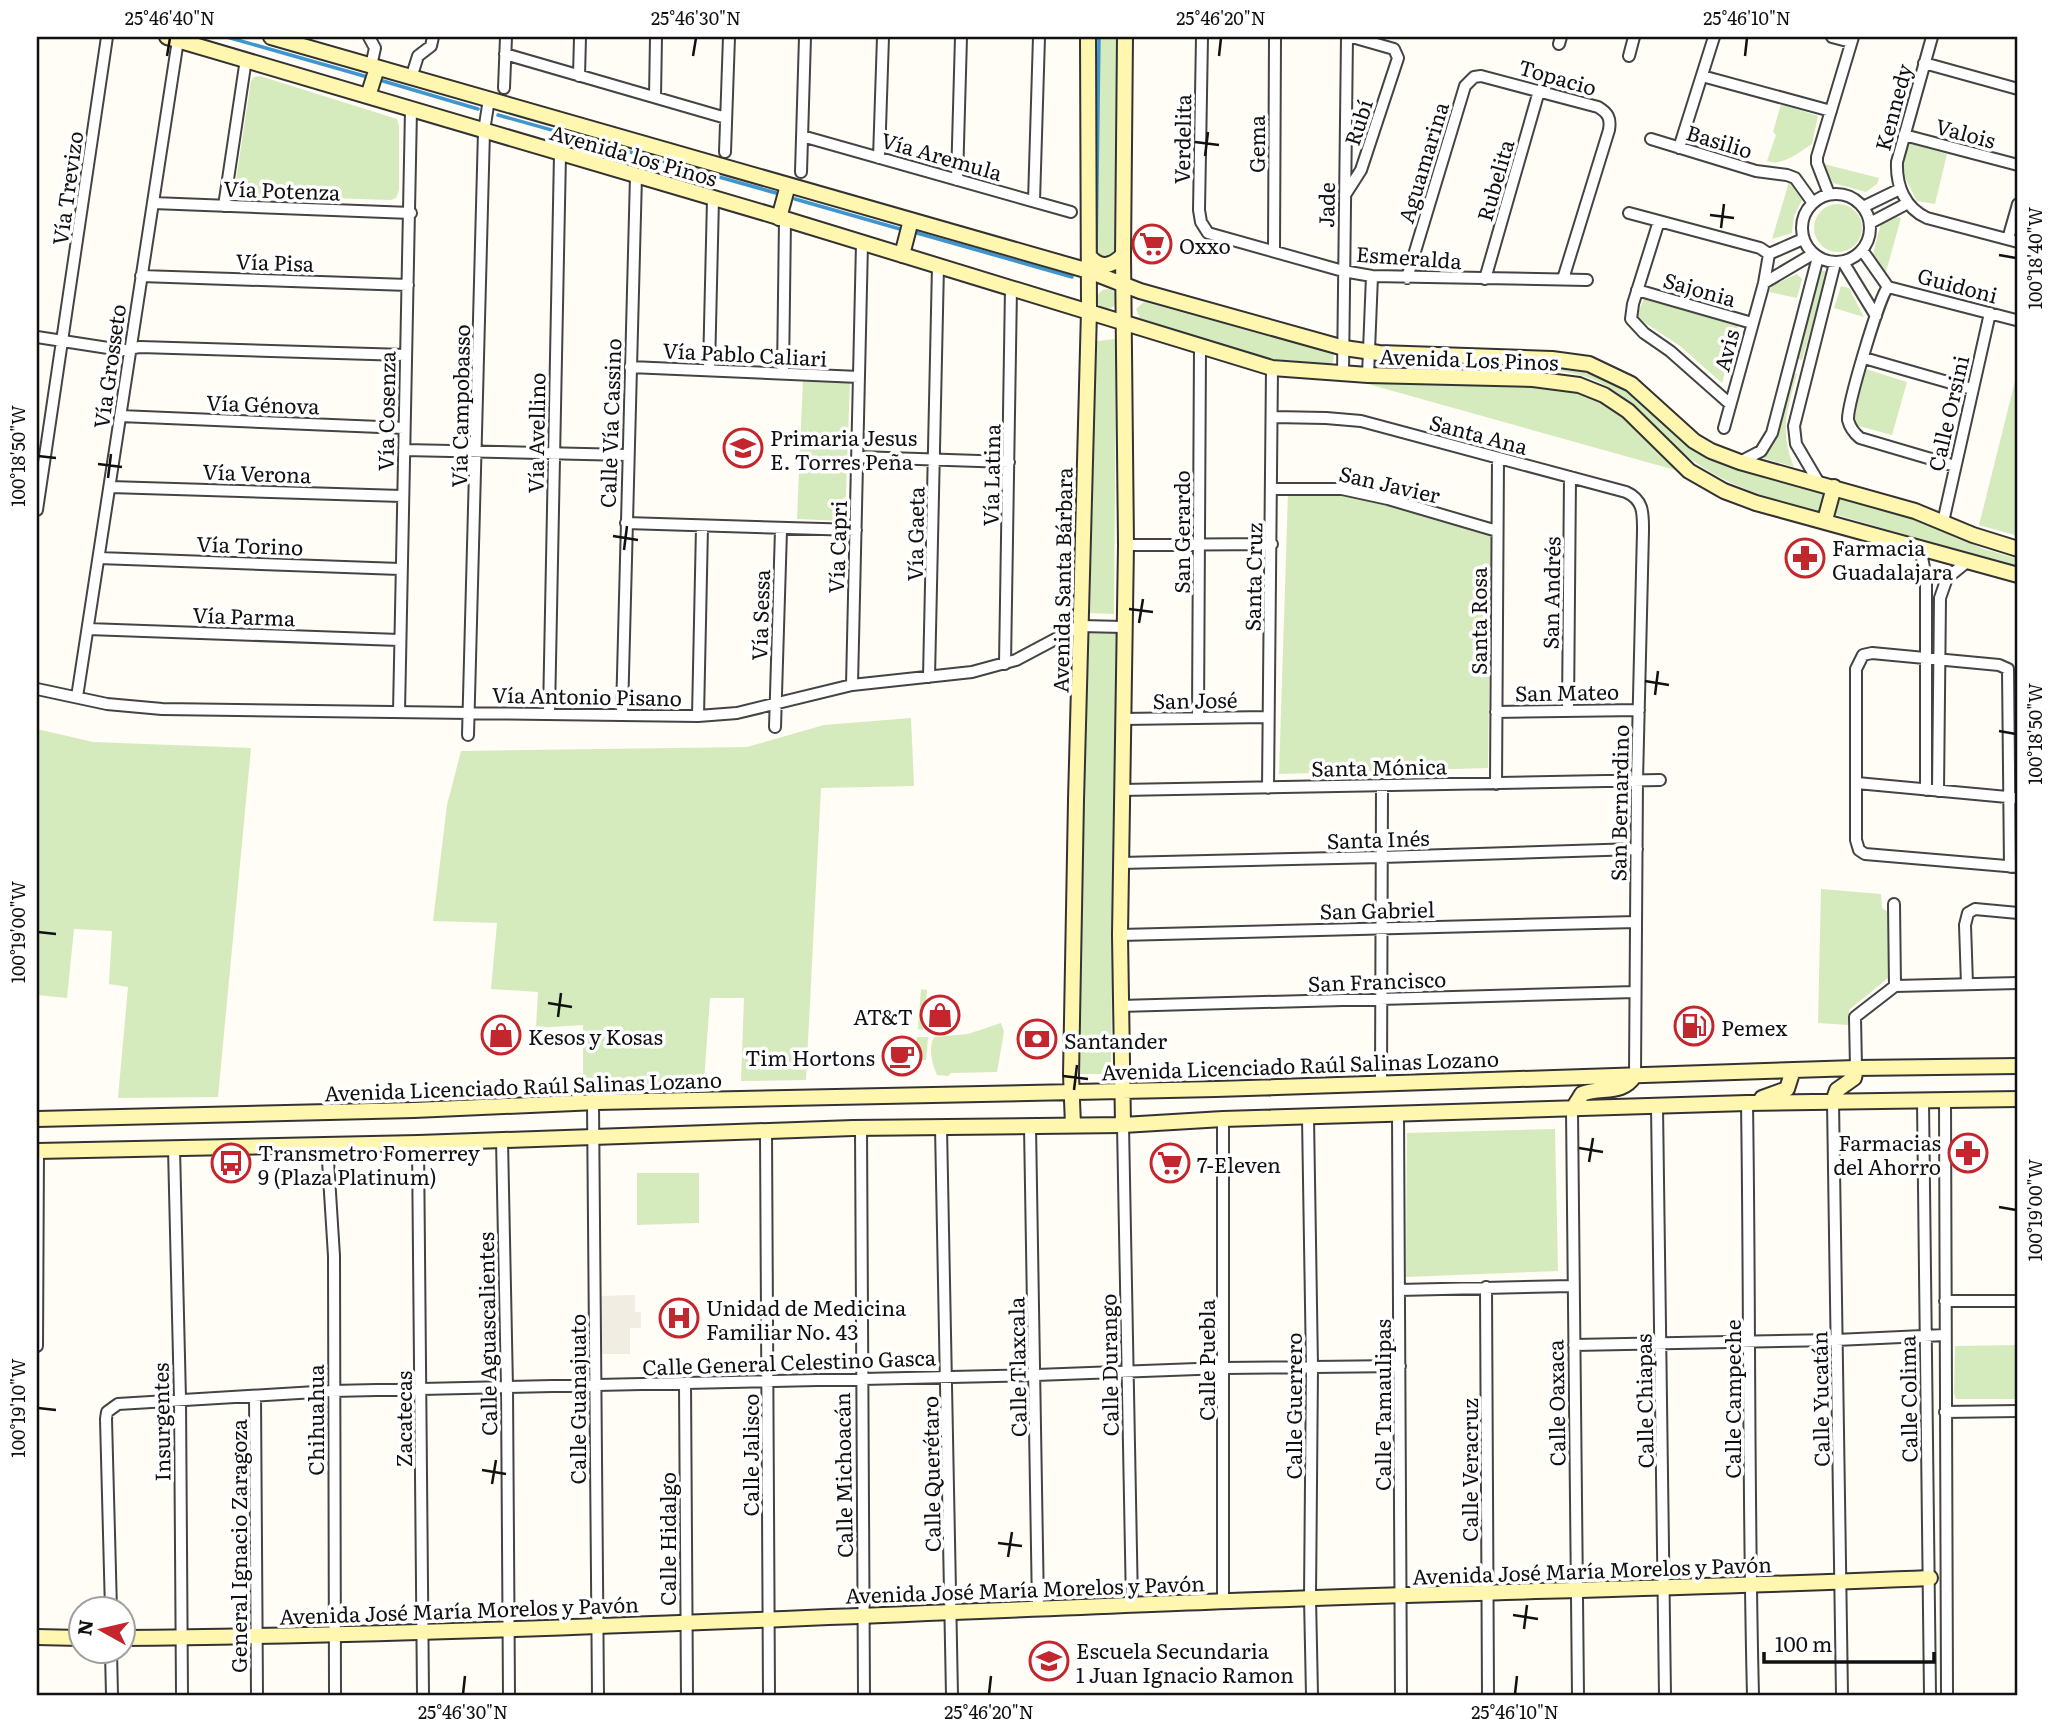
<svg xmlns="http://www.w3.org/2000/svg" width="2055" height="1732" font-family="Literata,serif">
  <style>
    .green { fill: #d5ebbd }
    .plaza { fill: #f1ede2 }
    .lines { fill: none; stroke-linecap: round; stroke-linejoin: round }
    .stream { stroke: #3f96cf; stroke-width: 3.5 }
    .street-casing { stroke: #444; stroke-width: 14 }
    .secondary-casing { stroke: #333; stroke-width: 18 }
    .street { stroke: #fff; stroke-width: 10 }
    .secondary { stroke: #fff6b0; stroke-width: 14 }
    .ticks { fill: none; stroke: #111; stroke-width: 2.5 }
    .labels { text-anchor: middle; dominant-baseline: central; stroke-width: 7; stroke-linejoin: round; paint-order: stroke }
    .street-label { font-size: 21px; fill: #111; stroke: #fff }
    .poi-label { font-size: 21px; fill: #111; stroke: #fff; text-anchor: start }
    .neatline { fill: none; stroke: #111; stroke-width: 2.5 }
    .ticks-label { font-size: 18px; text-anchor: middle; fill: #111 }
  </style>
  <rect width="100%" height="100%" fill="#fffdf5"/>
  <path class="green" d="M1096,37H1117L1114,255L1108,262L1094,253Z
    M260,76L397,119L399,126V190L396,198L391,200L238,195L235,187L251,81L254,77Z
    M1781,104L1818,116L1812,144C1799,152 1782,167 1767,161L1776,135L1773,132Z
    M1908,143L1947,154L1935,204L1917,201L1900,168Z
    M1824,164L1879,178L1877,184L1866,192L1833,183Z
    M1789,182L1802,200L1794,216L1792,233L1772,239Z
    M1814 228a24 24 0 1 1 48 0a24 24 0 1 1-48 0Z
    M1894,216L1901,218L1886,272L1873,254L1881,223Z
    M1821,270L1828,272L1802,360L1796,358Z
    M1797,274L1802,279L1797,298L1769,292L1772,286Z
    M1841,286L1849,288L1864,317L1834,308Z
    M1097 299a10 10 0 1 1 20 0a10 10 0 1 1-20 0Z
    M1644,299L1738,326L1722,383L1680,346L1636,317Z
    M1144,302L1332,353L1334,356L1333,362L1330,364L1261,358L1140,318L1136,309Z
    M1116,339L1114,614L1090,613L1096,341Z
    M1375,359L1576,366L1625,388L1684,443L1707,459L1725,466L1824,490L1818,512C1775,499 1732,489 1695,462C1659,437 1634,396 1592,379C1561,367 1525,369 1492,369C1453,368 1413,368 1374,367Z
    M1866,369L1907,382L1892,435L1851,424Z
    M2018,369V536L1979,525Z
    M1791,373L1797,374C1787,411 1779,430 1794,467L1756,456L1767,449Z
    M803,379L850,381L845,521L797,519Z
    M1368,384H1534L1578,391L1601,401L1616,412L1672,462L1675,470Z
    M1288,494L1354,495L1491,535L1488,768L1279,774Z
    M1839,495L1895,511L1984,549L2018,559V568L1834,514Z
    M1086,633H1116L1111,1074H1078Z
    M911,718L914,786L821,788L806,1080L741,1081L744,998H710L704,1082L583,1086V1025L536,1028L538,992L491,989L497,923L433,921L447,805L461,751L747,747L824,725Z
    M37,729L93,742L251,748L218,1097L118,1098L128,987L109,984L112,931L74,929L67,998L37,995Z
    M1821,889L1881,894L1882,908L1888,912V978L1849,1010L1848,1025L1818,1023Z
    M921,989L927,990L923,1030L918,1029Z
    M1001,1023L1004,1032L997,1072L951,1073L948,1076L937,1075C932,1063 928,1049 934,1037L968,1034Z
    M917,1037H928L926,1060H914Z
    M1555,1129L1558,1271L1406,1277L1407,1133Z
    M637,1173H699V1223L637,1225Z
    M2018,1345V1399H1956L1954,1393L1955,1346Z"/>
  <path class="plaza" d="M635,1295V1312H641V1328H630V1354H600V1296Z"/>
  <g class="lines">
    <path class="stream" d="M227,37L364,76
      M383,81L478,109
      M498,115L776,193
      M795,199L900,229
      M917,233L1072,277
      M1096,255L1099,37"/>
    <defs>
      <path id="street" d="M369,37L375,48L371,66
        M1202,37L1199,210L1201,222L1208,233L1343,271L1372,276L1587,280
        M1832,37L1851,42
        M1932,37L1897,162C1896,186 1905,208 1927,218L2018,242
        M1559,44L1561,37
        M505,54L726,118
        M1629,56L1634,37
        M1924,63L2018,89
        M579,76L580,37
        M1702,76L1831,111
        M411,78L418,56L431,46L433,37
        M504,88L506,37
        M655,97L656,37
        M1904,135L2018,165
        M802,136L1071,212
        M1651,139L1756,171L1787,175L1795,178L1813,203
        M1679,148L1714,37
        M725,152L729,37
        M879,158L883,37
        M801,172L805,37
        M957,180L961,37
        M1802 228a34 34 0 1 1 68 0a34 34 0 1 1-68 0Z
        M1829,194L1817,163V157L1853,37
        M1345,195L1361,170L1398,58L1394,49L1352,37
        M1034,201L1039,37
        M153,203L411,213
        M224,206L246,59
        M1863,207L1900,189
        M1629,213L1760,248L1769,254
        M1659,221L1633,304L1631,319L1644,333L1670,351L1730,404
        M1870,223L1908,203
        M2008,239L2018,204
        M1862,250L1888,287
        M1274,251L1275,37
        M1769,254L1803,239
        M1843,262L1876,316
        M141,276L408,285
        M1407,278L1465,86L1474,77L1481,76L1598,107C1608,113 1611,118 1609,130L1563,279
        M1485,279L1539,91
        M1764,283L1813,254
        M1888,287C1879,297 1847,406 1848,420C1850,428 1854,433 1860,438L1955,466
        M1888,287L2016,320
        M1637,290L1752,323
        M37,337L121,350L140,347L405,355
        M1864,358L1972,389
        M630,367L859,377
        M709,369L713,199
        M783,374L785,219
        M1343,374L1347,37
        M1368,375L1372,276
        M120,416L404,428
        M1273,417L1326,418L1361,421L1626,492C1644,500 1643,514 1643,531L1637,780L1635,1075
        M1724,428L1764,283L1769,254
        M404,450L628,455
        M858,457L1009,462
        M1740,462L1761,451L1772,433L1818,257
        M1819,483L1796,444L1794,426L1835,263
        M110,487L402,496
        M1273,489H1342L1388,499L1497,531
        M37,510L107,37
        M1943,522L1990,313
        M626,523L856,530
        M1126,545L1272,544
        M1920,547L1926,578V790
        M99,558L400,569
        M88,629L399,640
        M1005,664L1011,288
        M929,677L938,266
        M852,685L862,243
        M37,689L107,704L162,709L698,716L737,713L852,685L972,672L1016,660L1080,626L1124,627
        M77,697L178,40
        M1568,710L1570,477
        M399,712L411,110
        M1496,712L1639,710
        M549,713L560,154
        M622,713L636,176
        M698,716L702,527
        M1198,718L1200,347
        M1122,719L1268,717
        M775,727L781,530
        M468,735L484,131L489,99
        M1857,783L2018,798
        M1496,784L1498,459
        M1268,788L1272,368
        M1121,790L1660,780
        M1938,791L1940,598L1947,578L1968,561
        M1120,863L1382,857L1637,849
        M2010,867L2008,669L1999,665L1872,653L1863,655L1856,669V840L1859,850L1865,854L2018,867
        M1894,904L1895,986
        M1120,935L1636,922
        M1967,984L1965,925L1968,913L1975,909L2018,913
        M1120,1006L1635,992
        M1856,1068L1855,1017L1895,986L2018,983
        M1381,1083L1382,785
        M1945,1101L1947,1695
        M1833,1102L1842,1695
        M1923,1102L1930,1695
        M593,1103L598,1695
        M1747,1103C1750,1300 1748,1498 1753,1695
        M1657,1106L1665,1695
        M1572,1110L1578,1695
        M1398,1114L1401,1695
        M1308,1117L1312,1367L1310,1598L1312,1695
        M1223,1119V1601
        M1123,1125L1132,1605
        M1030,1126L1038,1608
        M941,1127L952,1695
        M861,1128L864,1695
        M766,1132L769,1695
        M502,1140L507,1388L509,1695
        M418,1143L423,1695
        M327,1145L334,1256L335,1695
        M174,1148L180,1399L182,1695
        M1486,1287L1488,1695
        M1399,1290L1572,1286
        M1945,1301H2018
        M1574,1345L1836,1340L1945,1335
        M37,1346L38,1151
        M685,1383L687,1695
        M255,1396L257,1695
        M1945,1412L2018,1411
        M111,1610L106,1419L107,1412L118,1404L332,1391L1036,1375L1224,1368L1400,1366
        M111,1652L112,1695"/>
      <path id="secondary" d="M167,37L785,219L1272,368L1368,375L1533,379L1579,385L1604,395L1628,411L1689,471L1724,491L1756,503L2018,575
        M271,37L1089,271L1140,291L1344,348L1379,353L1552,359L1589,364L1631,384L1694,441L1711,451L1740,462L1915,511L1973,535L2018,549
        M368,96L377,68
        M779,218L788,185
        M902,255L911,220
        M1089,256C1100,269 1111,267 1123,255
        M1825,520L1834,487
        M1762,1098L1787,1089L1793,1070
        M1833,1102L1837,1090L1854,1078L1856,1068
        M1572,1110L1582,1094C1601,1086 1622,1096 1635,1075
        M37,1119L414,1110L597,1102L1216,1089L1856,1068L2018,1066
        M1073,1125L1071,1075L1076,800L1089,311L1088,37
        M1123,1125L1120,935L1126,545L1123,255L1125,37
        M37,1151L418,1143L853,1128L1123,1125L1223,1119L1747,1103L2018,1099
        M37,1637L80,1638
        M122,1638C492,1634 861,1615 1230,1601C1464,1592 1697,1588 1930,1578"/>
    </defs>
    <use href="#street" class="street-casing"/>
    <use href="#secondary" class="secondary-casing"/>
    <use href="#street" class="street"/>
    <use href="#secondary" class="secondary"/>
  </g>
  <path class="ticks" d="M167,56L170,38M693,56L696,38M1219,56L1221,38M1745,56L1747,38M1195,142L1219,145M1205,156L1208,132M1710,215L1734,218M1721,228L1724,204M1999,255L2016,258M38,456L56,458M98,464L122,467M108,478L111,454M613,536L638,540M624,550L627,526M1129,609L1153,612M1139,623L1143,599M1645,681L1669,685M1655,695L1658,671M1999,731L2016,734M38,932L56,934M548,1003L572,1007M558,1017L561,993M1063,1076L1088,1079M1074,1090L1077,1065M1579,1148L1603,1152M1589,1162L1593,1138M1999,1207L2016,1210M38,1408L56,1410M482,1470L506,1474M492,1484L496,1460M998,1543L1022,1546M1008,1557L1012,1532M1513,1615L1538,1619M1524,1629L1527,1605M463,1694L465,1676M989,1694L991,1676M1515,1694L1517,1676"/>
  <defs>
    <symbol id="supermarket-ring" viewBox="-11 -11 22 22"><circle r="9.5" fill="#fff" stroke="#c4262e" stroke-width="1.5"/><path d="M-6-5.5h2.5l.6 2H6L4.5 2H-2.5L-4.4-4H-6ZM-1.5 3.2a1.3 1.3 0 1 0 .1 0ZM3 3.2a1.3 1.3 0 1 0 .1 0Z" fill="#c4262e"/></symbol>
    <symbol id="school-ring" viewBox="-11 -11 22 22"><circle r="9.5" fill="#fff" stroke="#c4262e" stroke-width="1.5"/><path d="M0-5L7-2L0 1L-7-2ZM-4 1L0 2.5L4 1V4Q0 6-4 4Z" fill="#c4262e"/></symbol>
    <symbol id="pharmacy-ring" viewBox="-11 -11 22 22"><circle r="9.5" fill="#fff" stroke="#c4262e" stroke-width="1.5"/><path d="M-2-6h4v4h4v4h-4v4h-4v-4h-4v-4h4Z" fill="#c4262e"/></symbol>
    <symbol id="shop-ring" viewBox="-11 -11 22 22"><circle r="9.5" fill="#fff" stroke="#c4262e" stroke-width="1.5"/><path d="M-5-2.5h2.3a2.7 3.5 0 0 1 5.4 0H5L5.5 6h-11ZM-1.5-2.5h3a1.5 2.3 0 0 0-3 0Z" fill="#c4262e"/></symbol>
    <symbol id="fuel-ring" viewBox="-11 -11 22 22"><circle r="9.5" fill="#fff" stroke="#c4262e" stroke-width="1.5"/><path d="M-5.5-6h7V0h2V4h1.3V-2.5L3-4.5l.8-.8L6-3V5H2.5V1h-1V6h-7ZM-4.2-4.7v3.2H.2V-4.7Z" fill="#c4262e"/></symbol>
    <symbol id="bank-ring" viewBox="-11 -11 22 22"><circle r="9.5" fill="#fff" stroke="#c4262e" stroke-width="1.5"/><path d="M-6-4H6V4H-6ZM0-2.3a2.3 2.3 0 1 0 0 4.6a2.3 2.3 0 1 0 0-4.6Z" fill="#c4262e"/></symbol>
    <symbol id="cafe-ring" viewBox="-11 -11 22 22"><circle r="9.5" fill="#fff" stroke="#c4262e" stroke-width="1.5"/><path d="M-5.5-4.5H6V0H3Q3 3.5 0 3.5H-2.5Q-5.5 3.5-5.5 0ZM3-3.2v2h1.7v-2ZM-6 4.5H4V6H-6Z" fill="#c4262e"/></symbol>
    <symbol id="bus-ring" viewBox="-11 -11 22 22"><circle r="9.5" fill="#fff" stroke="#c4262e" stroke-width="1.5"/><path d="M-5-6H5V4H4V6H2V4H-2V6H-4V4H-5ZM-3.5-4V0h7V-4ZM-3.5 1.2v1.5H-2V1.2ZM2 1.2v1.5H3.5V1.2Z" fill="#c4262e"/></symbol>
    <symbol id="hospital-ring" viewBox="-11 -11 22 22"><circle r="9.5" fill="#fff" stroke="#c4262e" stroke-width="1.5"/><path d="M-5-5h3v3.5h4V-5h3V5h-3V1.5h-4V5h-3Z" fill="#c4262e"/></symbol>
  </defs>
  <g fill-rule="evenodd">
    <use href="#supermarket-ring" x="1130" y="222" width="44" height="44"/>
    <use href="#school-ring" x="721" y="426" width="44" height="44"/>
    <use href="#pharmacy-ring" x="1783" y="536" width="44" height="44"/>
    <use href="#shop-ring" x="918" y="993" width="44" height="44"/>
    <use href="#fuel-ring" x="1672" y="1004" width="44" height="44"/>
    <use href="#shop-ring" x="479" y="1013" width="44" height="44"/>
    <use href="#bank-ring" x="1015" y="1017" width="44" height="44"/>
    <use href="#cafe-ring" x="880" y="1034" width="44" height="44"/>
    <use href="#pharmacy-ring" x="1946" y="1131" width="44" height="44"/>
    <use href="#bus-ring" x="209" y="1141" width="44" height="44"/>
    <use href="#supermarket-ring" x="1148" y="1141" width="44" height="44"/>
    <use href="#hospital-ring" x="657" y="1296" width="44" height="44"/>
    <use href="#school-ring" x="1027" y="1639" width="44" height="44"/>
  </g>
  <g class="labels">
    <g class="street-label">
      <text transform="translate(1558 76) rotate(16)">Topacio</text>
      <text transform="translate(1892 107) rotate(-75)">Kennedy</text>
      <text transform="translate(1357 122) rotate(-72)">Rubí</text>
      <text transform="translate(1966 132) rotate(15)">Valois</text>
      <text transform="translate(1181 139) rotate(-89)">Verdelita</text>
      <text transform="translate(1720 140) rotate(17)">Basilio</text>
      <text transform="translate(1255 144) rotate(-90)">Gema</text>
      <text transform="translate(634 154) rotate(16)">Avenida los Pinos</text>
      <text transform="translate(942 155) rotate(16)">Vía Aremula</text>
      <text transform="translate(1422 162) rotate(-73)">Aguamarina</text>
      <text transform="translate(1494 180) rotate(-74)">Rubelita</text>
      <text transform="translate(66 188) rotate(-82)">Vía Trevizo</text>
      <text transform="translate(282 189) rotate(2)">Vía Potenza</text>
      <text transform="translate(1325 205) rotate(-89)">Jade</text>
      <text transform="translate(1409 256) rotate(4)">Esmeralda</text>
      <text transform="translate(275 261) rotate(2)">Vía Pisa</text>
      <text transform="translate(1958 284) rotate(15)">Guidoni</text>
      <text transform="translate(1700 288) rotate(16)">Sajonia</text>
      <text transform="translate(1725 350) rotate(-75)">Avis</text>
      <text transform="translate(745 353) rotate(3)">Vía Pablo Caliari</text>
      <text transform="translate(1469 358) rotate(2)">Avenida Los Pinos</text>
      <text transform="translate(108 366) rotate(-82)">Vía Grosseto</text>
      <text transform="translate(263 403) rotate(2)">Vía Génova</text>
      <text transform="translate(459 406) rotate(-89)">Vía Campobasso</text>
      <text transform="translate(385 411) rotate(-89)">Vía Cosenza</text>
      <text transform="translate(1947 413) rotate(-77)">Calle Orsini</text>
      <text transform="translate(609 423) rotate(-88)">Calle Vía Cassino</text>
      <text transform="translate(535 433) rotate(-89)">Vía Avellino</text>
      <text transform="translate(1479 433) rotate(15)">Santa Ana</text>
      <text transform="translate(257 472) rotate(2)">Vía Verona</text>
      <text transform="translate(990 475) rotate(-89)">Vía Latina</text>
      <text transform="translate(1390 483) rotate(13)">San Javier</text>
      <text transform="translate(1180 532) rotate(-90)">San Gerardo</text>
      <text transform="translate(914 534) rotate(-89)">Vía Gaeta</text>
      <text transform="translate(250 544) rotate(2)">Vía Torino</text>
      <text transform="translate(836 547) rotate(-88)">Vía Capri</text>
      <text transform="translate(1252 577) rotate(-89)">Santa Cruz</text>
      <text transform="translate(1061 580) rotate(-89)">Avenida Santa Bárbara</text>
      <text transform="translate(1550 593) rotate(-89)">San Andrés</text>
      <text transform="translate(244 615) rotate(2)">Vía Parma</text>
      <text transform="translate(759 615) rotate(-88)">Vía Sessa</text>
      <text transform="translate(1477 621) rotate(-90)">Santa Rosa</text>
      <text transform="translate(1567 691) rotate(-1)">San Mateo</text>
      <text transform="translate(587 695) rotate(1)">Vía Antonio Pisano</text>
      <text transform="translate(1195 699) rotate(-1)">San José</text>
      <text transform="translate(1379 766) rotate(-1)">Santa Mónica</text>
      <text transform="translate(1618 803) rotate(-89)">San Bernardino</text>
      <text transform="translate(1378 838) rotate(-2)">Santa Inés</text>
      <text transform="translate(1377 909) rotate(-1)">San Gabriel</text>
      <text transform="translate(1377 980) rotate(-2)">San Francisco</text>
      <text transform="translate(1300 1064) rotate(-2)">Avenida Licenciado Raúl Salinas Lozano</text>
      <text transform="translate(523 1085) rotate(-2)">Avenida Licenciado Raúl Salinas Lozano</text>
      <text transform="translate(486 1334) rotate(-91)">Calle Aguascalientes</text>
      <text transform="translate(1205 1360) rotate(-90)">Calle Puebla</text>
      <text transform="translate(789 1361) rotate(-2)">Calle General Celestino Gasca</text>
      <text transform="translate(1108 1365) rotate(-91)">Calle Durango</text>
      <text transform="translate(1016 1367) rotate(-91)">Calle Tlaxcala</text>
      <text transform="translate(576 1399) rotate(-90)">Calle Guanajuato</text>
      <text transform="translate(1731 1399) rotate(-90)">Calle Campeche</text>
      <text transform="translate(1819 1399) rotate(-91)">Calle Yucatán</text>
      <text transform="translate(1907 1399) rotate(-91)">Calle Colima</text>
      <text transform="translate(1643 1401) rotate(-91)">Calle Chiapas</text>
      <text transform="translate(1555 1403) rotate(-91)">Calle Oaxaca</text>
      <text transform="translate(1381 1405) rotate(-90)">Calle Tamaulipas</text>
      <text transform="translate(1292 1406) rotate(-90)">Calle Guerrero</text>
      <text transform="translate(402 1419) rotate(-90)">Zacatecas</text>
      <text transform="translate(314 1420) rotate(-90)">Chihuahua</text>
      <text transform="translate(160 1422) rotate(-91)">Insurgentes</text>
      <text transform="translate(749 1455) rotate(-90)">Calle Jalisco</text>
      <text transform="translate(1468 1470) rotate(-90)">Calle Veracruz</text>
      <text transform="translate(930 1474) rotate(-91)">Calle Querétaro</text>
      <text transform="translate(842 1475) rotate(-91)">Calle Michoacán</text>
      <text transform="translate(666 1539) rotate(-90)">Calle Hidalgo</text>
      <text transform="translate(237 1546) rotate(-90)">General Ignacio Zaragoza</text>
      <text transform="translate(1592 1569) rotate(-2)">Avenida José María Morelos y Pavón</text>
      <text transform="translate(1025 1588) rotate(-2)">Avenida José María Morelos y Pavón</text>
      <text transform="translate(459 1609) rotate(-2)">Avenida José María Morelos y Pavón</text>
    </g>
    <g class="poi-label">
      <text x="1179" y="244">Oxxo</text>
      <text x="770" y="436">Primaria Jesus<tspan x="770" dy="24">E. Torres Peña</tspan></text>
      <text x="1832" y="546">Farmacia<tspan x="1832" dy="24">Guadalajara</tspan></text>
      <text x="913" y="1015" text-anchor="end">AT&amp;T</text>
      <text x="1721" y="1026">Pemex</text>
      <text x="528" y="1035">Kesos y Kosas</text>
      <text x="1064" y="1039">Santander</text>
      <text x="875" y="1056" text-anchor="end">Tim Hortons</text>
      <text x="1941" y="1141" text-anchor="end">Farmacias<tspan x="1941" dy="24">del Ahorro</tspan></text>
      <text x="258" y="1151">Transmetro Fomerrey<tspan x="258" dy="24">9 (Plaza Platinum)</tspan></text>
      <text x="1197" y="1163">7-Eleven</text>
      <text x="706" y="1306">Unidad de Medicina<tspan x="706" dy="24">Familiar No. 43</tspan></text>
      <text x="1076" y="1649">Escuela Secundaria<tspan x="1076" dy="24">1 Juan Ignacio Ramon</tspan></text>
    </g>
  </g>
  <rect width="2055" height="1732" fill="none" stroke="#ffffff" stroke-width="77"/>
  <g transform="translate(102 1630) rotate(278)"><circle r="33" fill="#ffffff" stroke="#a0a0a0" stroke-width="2"/>
  <path d="M0-5L12 26L0 18L-12 26Z" fill="#c4262e"/>
  <text y="-10" font-size="19" font-weight="bold" text-anchor="middle" fill="#111111">N</text>
  </g>
  <path d="M1764 1652v10h170v-10" fill="none" stroke="#111111" stroke-width="3.5"/>
  <text x="1775" y="1652" font-size="21" fill="#111111" stroke="#ffffff" stroke-width="5" paint-order="stroke">100 m</text>
  <rect x="38" y="38" width="1978" height="1656" class="neatline"/>
  <g class="ticks-label">
    <text x="170" y="25">25°46'40"N</text>
    <text x="696" y="25">25°46'30"N</text>
    <text x="1221" y="25">25°46'20"N</text>
    <text x="1747" y="25">25°46'10"N</text>
    <text transform="translate(2036 258) rotate(-90)" y="6">100°18'40"W</text>
    <text transform="translate(19 456) rotate(-90)" y="6">100°18'50"W</text>
    <text transform="translate(2036 734) rotate(-90)" y="6">100°18'50"W</text>
    <text transform="translate(19 932) rotate(-90)" y="6">100°19'00"W</text>
    <text transform="translate(2036 1210) rotate(-90)" y="6">100°19'00"W</text>
    <text transform="translate(19 1408) rotate(-90)" y="6">100°19'10"W</text>
    <text x="463" y="1719">25°46'30"N</text>
    <text x="989" y="1719">25°46'20"N</text>
    <text x="1515" y="1719">25°46'10"N</text>
  </g>
</svg>
